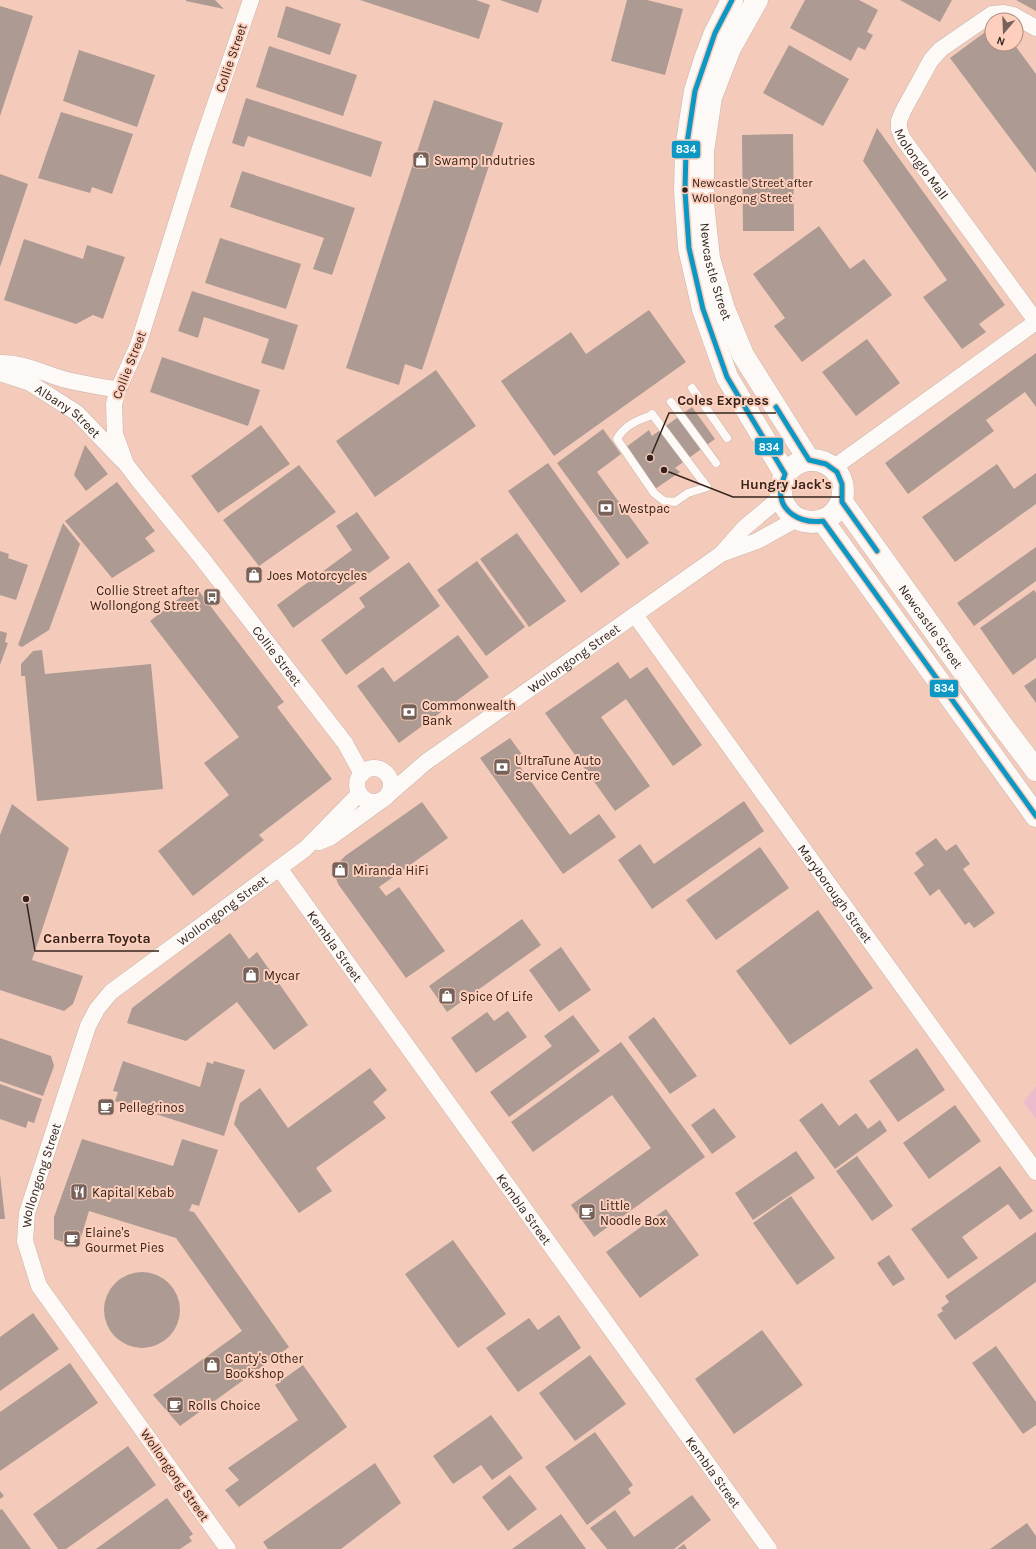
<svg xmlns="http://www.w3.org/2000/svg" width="1036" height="1549" font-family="Karla,sans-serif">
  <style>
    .built { fill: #f4cbba; fill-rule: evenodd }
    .green { fill: #ecbccd }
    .building { fill: #ad9a92 }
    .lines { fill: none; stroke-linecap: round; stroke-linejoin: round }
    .service-casing { stroke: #c9b5ad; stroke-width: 9 }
    .minor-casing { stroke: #c9b5ad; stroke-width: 17 }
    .secondary-casing { stroke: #c9b5ad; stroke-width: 23 }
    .service { stroke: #fcf9f7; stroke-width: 8 }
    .minor { stroke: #fcf9f7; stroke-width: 16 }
    .secondary { stroke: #fcf9f7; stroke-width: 22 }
    .bus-1-casing { stroke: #fdcfbc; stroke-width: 8 }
    .bus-1 { stroke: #0b98c5; stroke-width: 5 }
    .bus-dot { fill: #35241d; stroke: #fdcfbc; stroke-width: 1.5 }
    .labels { text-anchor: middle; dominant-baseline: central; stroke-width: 4; stroke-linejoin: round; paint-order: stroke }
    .bus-label { font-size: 12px; fill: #35241d; stroke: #fdcfbc; text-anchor: start }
    .street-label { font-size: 13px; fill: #35241d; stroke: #fdcfbc }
    .poi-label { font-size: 13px; fill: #35241d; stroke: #fdcfbc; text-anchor: start }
    .leader { fill: none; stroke: #35241d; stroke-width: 1.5 }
    .callout-dot { fill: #35241d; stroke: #fdcfbc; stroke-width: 1.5 }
    .callout-label { font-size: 14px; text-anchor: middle; font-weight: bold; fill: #35241d; stroke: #fdcfbc; stroke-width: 4; stroke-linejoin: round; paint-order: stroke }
    .line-badge { stroke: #fdcfbc; stroke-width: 1.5 }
    .badge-label { font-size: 11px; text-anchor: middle; font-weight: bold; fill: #fff }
  </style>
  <rect width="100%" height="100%" fill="#eed5cb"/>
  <path class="built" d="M0,0H1036V1549H0ZM992,20H1016V44H992Z"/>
  <path class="green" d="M1036,1086V1119L1023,1102Z"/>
  <path class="building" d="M186,0H215L224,9L186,1Z
    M360,0H476L490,5L479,39Z
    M500,0H542L538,13Z
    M627,0H647L683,9L665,75L611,61Z
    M805,0H859L878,10L867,32L873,35L865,50L858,47L851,61L790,28Z
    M900,0H952L940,22Z
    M1016,0H1036V11Z
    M0,6L33,16L0,116Z
    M286,6L341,24L330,55L277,37Z
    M992,27V44H1014L1036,74V173L950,58Z
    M789,45L849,79L823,126L763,93Z
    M269,46L357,75L343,116L256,87Z
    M79,50L155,75L137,127L63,101Z
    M246,98L382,142L371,177L248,136L244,147L232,143Z
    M434,100L503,123L422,370L405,364L399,385L346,368Z
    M61,112L133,134L112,194L92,187L90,193L38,178Z
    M877,128L1005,305L979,324L986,332L962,349L923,297L947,280L863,161Z
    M793,134L794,231H743L742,135Z
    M242,171L355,208L332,275L313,269L324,238L230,207Z
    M0,174L28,184L0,267Z
    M819,226L850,269L864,259L892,295L802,362L774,326L785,318L753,274Z
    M220,238L301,264L286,309L205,283Z
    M24,239L83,259L87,245L125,257L103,319L93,315L76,324L4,300Z
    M192,291L298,325L284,370L261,363L269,339L204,317L198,338L178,331Z
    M649,310L686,362L554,456L501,381L571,332L586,354Z
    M867,339L900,383L856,416L822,372Z
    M1036,353V407L1025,392L986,420L994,431L908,494L885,463Z
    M162,357L260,390L248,426L150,392Z
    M436,370L476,426L375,497L336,441Z
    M692,407L715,439L675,468L680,472L655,489L625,448L649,430L652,436Z
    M261,425L290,464L218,513L191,476Z
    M603,429L621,454L597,472L649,543L627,559L557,463Z
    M85,445L108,474L86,491L74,475Z
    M548,463L620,564L581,593L508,491Z
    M997,464L1014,489L1036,473V504L955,562L922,517Z
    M299,465L336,512L259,566L223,520Z
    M117,482L155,531L145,538L155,551L112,578L65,521Z
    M357,512L390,558L293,628L277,605L352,550L336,526Z
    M63,523L80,544L49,630L22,647L18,645Z
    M517,533L566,601L529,627L480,559Z
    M1036,547V581L974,626L957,603Z
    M0,551L9,554L8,558L28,565L16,600L0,595Z
    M477,561L525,627L486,656L437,590Z
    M409,562L440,606L346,675L321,640L365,607L359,598Z
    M195,586L284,702L277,707L332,779L259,835L264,840L193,896L158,851L229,795L204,763L239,737L150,621Z
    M1034,590L1036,593V658L1013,675L980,628Z
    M0,631L7,633L5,642L8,643L0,665Z
    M458,635L489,677L399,743L357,686L383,667L394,682Z
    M42,650L45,674L151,664L163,789L37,801L25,676H21V664L33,651Z
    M618,662L630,679L647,667L702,745L673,766L626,699L601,717L650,786L615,811L545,713Z
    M1036,678V703L1024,686Z
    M510,738L526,760L519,765L570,835L599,814L616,837L563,874L480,758Z
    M744,801L764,831L652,909L618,860L640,844L654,864Z
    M422,802L448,838L379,887L386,896L399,887L445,951L406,978L338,884L333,869L345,856Z
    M12,804L69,848L32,960L83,976L73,1004L64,1011L0,990V835Z
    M936,838L946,851L956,844L970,864L963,869L995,913L974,928L969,922L965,925L939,889L930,896L914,873L924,865L915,853Z
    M760,847L789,888L716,940L686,900Z
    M818,910L873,988L790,1045L736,971Z
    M522,919L541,945L447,1012L429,986Z
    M230,933L249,959L257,952L308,1025L274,1050L237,1002L186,1041L127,1023L132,1008Z
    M561,947L591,990L559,1012L529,970Z
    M508,1011L527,1037L476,1073L451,1038L487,1012L494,1021Z
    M573,1015L600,1051L509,1117L490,1092L552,1046L544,1036Z
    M654,1017L697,1076L670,1094L628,1037Z
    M0,1038L51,1056L54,1066L43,1096L0,1081Z
    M621,1042L705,1157L594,1237L571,1205L651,1148L612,1095L533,1152L511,1122Z
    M917,1048L945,1090L898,1122L869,1081Z
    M123,1061L200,1087L207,1062L213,1064L214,1061L245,1070L224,1136L115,1101L118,1092L113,1091Z
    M370,1068L387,1090L373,1102L386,1118L316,1168L332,1191L299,1213L234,1124L240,1103L260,1088L288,1128Z
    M0,1084L42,1099L34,1123L28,1121L26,1128L0,1119Z
    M822,1103L839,1126L856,1113L868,1129L880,1120L887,1131L835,1169L799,1120Z
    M955,1105L981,1141L929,1179L903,1143Z
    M714,1108L736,1137L712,1154L691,1125Z
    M82,1139L173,1166L182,1139L218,1150L199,1206L192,1204L189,1211L194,1212L289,1347L180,1426L153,1395L242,1331L176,1238L89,1211L78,1247L54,1239V1217Z
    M796,1151L815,1178L753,1220L735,1193Z
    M857,1156L893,1206L872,1221L836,1171Z
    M1000,1166L1033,1211L1020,1220L1008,1204L962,1237L978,1258L948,1279L911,1229Z
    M0,1174L5,1219H0Z
    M791,1196L835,1258L797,1285L753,1223Z
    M666,1209L699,1255L640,1298L606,1252Z
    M1036,1232V1282L955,1340L937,1315L943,1311L941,1308L949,1302L945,1296Z
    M453,1240L506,1314L458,1348L405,1274Z
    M889,1255L905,1279L893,1286L877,1263Z
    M104 1310a38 38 0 1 1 76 0a38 38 0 1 1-76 0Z
    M33,1313L59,1349L0,1391V1337Z
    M559,1315L581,1348L518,1392L486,1348L529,1318L538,1330Z
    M762,1330L803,1385L734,1434L695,1379Z
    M996,1346L1036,1402V1425L1023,1434L972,1363Z
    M590,1355L626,1404L575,1441L539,1393Z
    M70,1363L98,1403L0,1471V1412Z
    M303,1365L347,1427L239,1507L225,1490L239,1480L228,1468L298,1420L275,1385Z
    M491,1415L523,1458L492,1480L481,1465L453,1484L433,1456Z
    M595,1432L633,1485L628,1489L631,1493L587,1525L545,1467Z
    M128,1446L156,1485L66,1549H58L33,1514Z
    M375,1463L401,1503L341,1549H268L263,1542Z
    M510,1475L537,1509L508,1531L482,1497Z
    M0,1491L4,1496L0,1499Z
    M692,1495L711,1520L674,1549H607L590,1528L615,1510L634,1537Z
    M167,1498L193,1534L189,1537L192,1541L180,1549H96Z
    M2,1509L31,1549H0V1510Z
    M561,1514L586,1549H512Z
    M1027,1523L1036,1536V1549H990Z
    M684,1544L687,1549H677Z"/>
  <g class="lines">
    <defs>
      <path id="service" d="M692,388L727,438
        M671,402L716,463
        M650,416C637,420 623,427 617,439L654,493L664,501L675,502L688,493L707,487L652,414"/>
      <g id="minor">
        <path id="s1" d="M251,0L200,148L138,345L118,390L114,404L115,434L126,464L139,481L201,557L345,743L362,774"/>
        <path id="s2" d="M1036,28L1013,15L1004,13L992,14L941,49L931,60L903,111L899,121V129L903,139L1036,321"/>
        <path d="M0,363C23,362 42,373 63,379C80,384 100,386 118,390"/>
        <path id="s3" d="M0,373L30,383L77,413L122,460"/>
        <path d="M833,468L1036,322"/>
        <path d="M722,553L744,528L781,497"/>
        <path id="s4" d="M635,615L1036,1172"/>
        <circle cx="374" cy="785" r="17"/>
        <path id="s5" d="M388,795L426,762L721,554L757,541L797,519"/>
        <path d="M319,842L331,837L382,800"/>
        <path id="s6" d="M279,868L769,1549"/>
        <path id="s7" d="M228,1549L39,1286L25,1241L27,1213L88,1026L97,1009L111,992L305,849L359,794"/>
      </g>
      <g id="secondary">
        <path d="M732,0L715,33L705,59L695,91L691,116L686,150L685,191L689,248L703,309L727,377L785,474"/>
        <path id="s8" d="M757,0L730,48L711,97L703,152V203L709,258L724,309L743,355L809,460"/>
        <circle cx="812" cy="491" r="31"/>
        <path id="s9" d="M842,502L999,721L1036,770"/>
        <path d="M823,521L1036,816"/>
      </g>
    </defs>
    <use href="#service" class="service-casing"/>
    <use href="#minor" class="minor-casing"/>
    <use href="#secondary" class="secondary-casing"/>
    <use href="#service" class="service"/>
    <use href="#minor" class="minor"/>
    <use href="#secondary" class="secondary"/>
    <defs>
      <path id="bus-1" d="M732,0L715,33L695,91L686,150L685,191L689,248L703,309L727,377L785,474C784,478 782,482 781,486C777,512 801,524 823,521L1036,816
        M776,407L809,460L826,464L837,472L842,484V502L877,551"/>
    </defs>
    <use href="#bus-1" class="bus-1-casing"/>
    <use href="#bus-1" class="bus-1"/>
  </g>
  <defs>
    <symbol id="shop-square" viewBox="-11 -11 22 22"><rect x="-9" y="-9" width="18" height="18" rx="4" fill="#76625a" stroke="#fdcfbc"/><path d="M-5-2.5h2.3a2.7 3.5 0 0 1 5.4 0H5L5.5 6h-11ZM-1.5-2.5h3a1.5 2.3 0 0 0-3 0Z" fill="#fff"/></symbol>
    <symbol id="bank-square" viewBox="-11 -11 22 22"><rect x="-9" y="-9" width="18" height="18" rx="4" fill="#76625a" stroke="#fdcfbc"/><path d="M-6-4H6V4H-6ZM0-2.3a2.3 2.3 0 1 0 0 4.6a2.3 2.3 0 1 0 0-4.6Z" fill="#fff"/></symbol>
    <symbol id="bus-square" viewBox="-11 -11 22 22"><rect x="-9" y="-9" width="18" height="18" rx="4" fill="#76625a" stroke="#fdcfbc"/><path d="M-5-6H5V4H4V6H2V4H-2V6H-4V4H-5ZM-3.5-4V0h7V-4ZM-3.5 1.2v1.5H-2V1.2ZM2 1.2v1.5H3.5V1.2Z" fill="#fff"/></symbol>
    <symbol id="cafe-square" viewBox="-11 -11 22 22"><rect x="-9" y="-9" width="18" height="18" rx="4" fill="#76625a" stroke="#fdcfbc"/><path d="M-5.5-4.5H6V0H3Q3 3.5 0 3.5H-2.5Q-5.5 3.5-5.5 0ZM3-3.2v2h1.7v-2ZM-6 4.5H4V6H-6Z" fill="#fff"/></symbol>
    <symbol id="restaurant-square" viewBox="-11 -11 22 22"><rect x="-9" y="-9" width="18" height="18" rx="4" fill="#76625a" stroke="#fdcfbc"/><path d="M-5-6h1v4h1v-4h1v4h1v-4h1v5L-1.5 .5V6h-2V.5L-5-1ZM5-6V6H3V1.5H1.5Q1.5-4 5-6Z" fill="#fff"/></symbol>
  </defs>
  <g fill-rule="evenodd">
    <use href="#shop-square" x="411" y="150" width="20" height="20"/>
    <use href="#bank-square" x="596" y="498" width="20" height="20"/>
    <use href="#shop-square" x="244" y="565" width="20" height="20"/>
    <use href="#bus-square" x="202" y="587" width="20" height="20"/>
    <use href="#bank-square" x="399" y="702" width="20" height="20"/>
    <use href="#bank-square" x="492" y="757" width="20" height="20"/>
    <use href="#shop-square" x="330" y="860" width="20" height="20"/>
    <use href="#shop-square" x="241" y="965" width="20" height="20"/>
    <use href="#shop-square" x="437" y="986" width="20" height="20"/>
    <use href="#cafe-square" x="96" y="1097" width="20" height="20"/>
    <use href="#restaurant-square" x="69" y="1182" width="20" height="20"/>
    <use href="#cafe-square" x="577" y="1202" width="20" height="20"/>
    <use href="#cafe-square" x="62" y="1229" width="20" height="20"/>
    <use href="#shop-square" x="202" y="1355" width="20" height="20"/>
    <use href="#cafe-square" x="165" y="1395" width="20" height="20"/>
  </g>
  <circle class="bus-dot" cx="685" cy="190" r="3.5"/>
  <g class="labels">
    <g class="bus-label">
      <text x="692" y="183">Newcastle Street after<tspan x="692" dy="15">Wollongong Street</tspan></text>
    </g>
    <g class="street-label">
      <text transform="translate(231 58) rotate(-71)">Collie Street</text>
      <text stroke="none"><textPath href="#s2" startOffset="243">Molonglo Mall</textPath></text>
      <text stroke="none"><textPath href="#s8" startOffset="284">Newcastle Street</textPath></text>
      <text transform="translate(129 365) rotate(-69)">Collie Street</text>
      <text stroke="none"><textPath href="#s3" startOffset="79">Albany Street</textPath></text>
      <text stroke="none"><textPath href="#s9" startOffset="153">Newcastle Street</textPath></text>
      <text stroke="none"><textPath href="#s1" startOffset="733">Collie Street</textPath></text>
      <text stroke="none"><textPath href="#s5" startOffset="231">Wollongong Street</textPath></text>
      <text stroke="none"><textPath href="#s4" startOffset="343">Maryborough Street</textPath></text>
      <text stroke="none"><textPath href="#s7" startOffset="775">Wollongong Street</textPath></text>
      <text stroke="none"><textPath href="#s6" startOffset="96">Kembla Street</textPath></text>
      <text stroke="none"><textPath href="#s7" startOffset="439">Wollongong Street</textPath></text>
      <text stroke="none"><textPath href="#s6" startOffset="420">Kembla Street</textPath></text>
      <text stroke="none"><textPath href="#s6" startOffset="744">Kembla Street</textPath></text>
      <text transform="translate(175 1475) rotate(55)">Wollongong Street</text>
    </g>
    <g class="poi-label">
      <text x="434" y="160">Swamp Indutries</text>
      <text x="619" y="508">Westpac</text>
      <text x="267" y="575">Joes Motorcycles</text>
      <text x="199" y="590" text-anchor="end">Collie Street after<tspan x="199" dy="15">Wollongong Street</tspan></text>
      <text x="422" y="705">Commonwealth<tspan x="422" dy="15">Bank</tspan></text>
      <text x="515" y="760">UltraTune Auto<tspan x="515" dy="15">Service Centre</tspan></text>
      <text x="353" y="870">Miranda HiFi</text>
      <text x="264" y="975">Mycar</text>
      <text x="460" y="996">Spice Of Life</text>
      <text x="119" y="1107">Pellegrinos</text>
      <text x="92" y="1192">Kapital Kebab</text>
      <text x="600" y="1205">Little<tspan x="600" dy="15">Noodle Box</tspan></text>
      <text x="85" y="1232">Elaine's<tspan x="85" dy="15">Gourmet Pies</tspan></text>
      <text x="225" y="1358">Canty's Other<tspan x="225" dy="15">Bookshop</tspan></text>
      <text x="188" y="1405">Rolls Choice</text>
    </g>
  </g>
  <path class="leader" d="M650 458L669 413H776M664 470L733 497H840M26 899L35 951H159"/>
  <g class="callout-dot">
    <circle cx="650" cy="458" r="4"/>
    <circle cx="664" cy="470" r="4"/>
    <circle cx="26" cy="899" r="4"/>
  </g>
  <g class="callout-label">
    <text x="723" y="405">Coles Express</text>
    <text x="786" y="489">Hungry Jack's</text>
    <text x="97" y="943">Canberra Toyota</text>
  </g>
  <g class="line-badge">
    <rect x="671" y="140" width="30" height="19" rx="4" fill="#0b98c5"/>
    <rect x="754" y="437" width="30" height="19" rx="4" fill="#0b98c5"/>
    <rect x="929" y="679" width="30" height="19" rx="4" fill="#0b98c5"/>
  </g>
  <g class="badge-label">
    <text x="686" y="153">834</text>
    <text x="769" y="451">834</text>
    <text x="944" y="692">834</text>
  </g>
  <g transform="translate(1004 32) rotate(199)"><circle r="19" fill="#fdcfbc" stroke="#ad8b7c"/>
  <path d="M0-3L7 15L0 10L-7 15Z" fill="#76625a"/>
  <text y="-6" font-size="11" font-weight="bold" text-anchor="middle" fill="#35241d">N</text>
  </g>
</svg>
